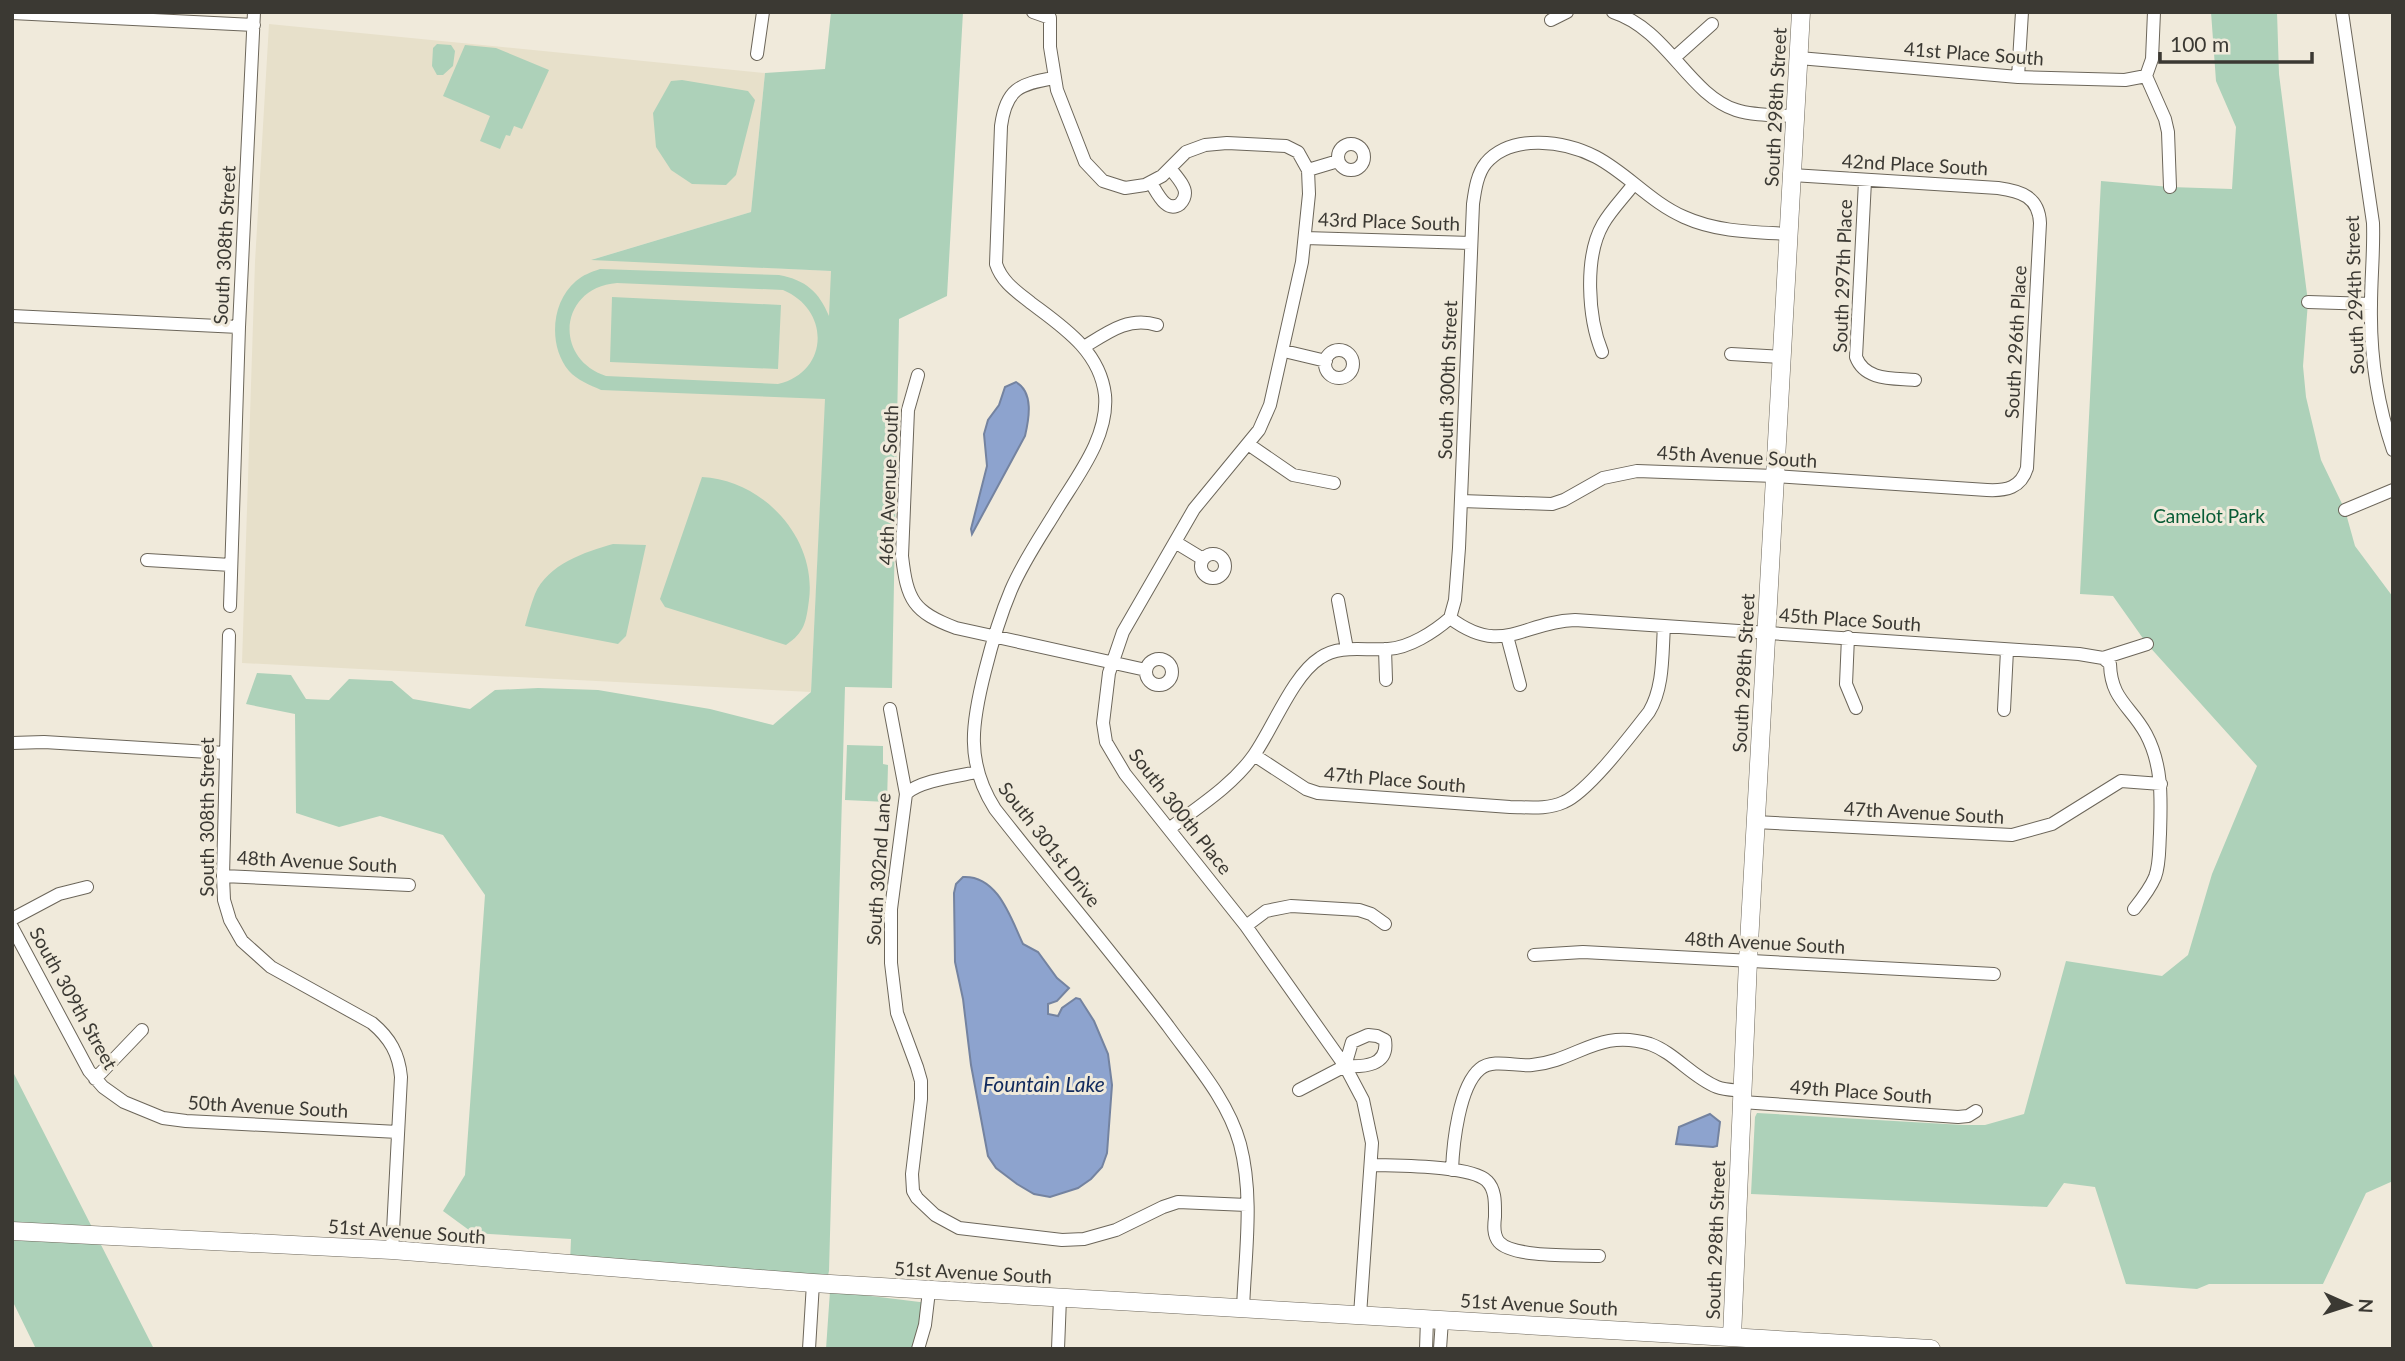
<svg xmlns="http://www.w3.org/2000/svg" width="2405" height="1361" font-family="Lato,sans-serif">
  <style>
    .built { fill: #e7e0ca }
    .green { fill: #add1b9; fill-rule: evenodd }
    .water { fill: #8da3ce; stroke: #7483a0; stroke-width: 2 }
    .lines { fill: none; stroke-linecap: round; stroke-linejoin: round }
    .street-casing { stroke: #6c665a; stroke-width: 14 }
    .secondary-casing { stroke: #6c665a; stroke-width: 19 }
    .street { stroke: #fff; stroke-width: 12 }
    .secondary { stroke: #fff; stroke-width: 18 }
    .labels { text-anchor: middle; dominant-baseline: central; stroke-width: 6; stroke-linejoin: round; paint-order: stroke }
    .street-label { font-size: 19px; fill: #3b3933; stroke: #f0eadb }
    .park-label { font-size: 19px; fill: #095c36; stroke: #f0eadb }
    .water-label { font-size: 21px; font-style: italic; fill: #112a5d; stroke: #f0eadb }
  </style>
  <rect width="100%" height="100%" fill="#f0eadb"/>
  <path class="built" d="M269,24L765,73L751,212L594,259L832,271L811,692L242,663L255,262Z"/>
  <path class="green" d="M831,12H963L947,296L899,319L892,688L845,687L829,1271L826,1284L570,1264L571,1239L473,1233L443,1211L465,1175L485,895L443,835L380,816L339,827L296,813L295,714L246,704L257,673L291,675L306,699L329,700L349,679L392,681L413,699L470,709L495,690L538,688L598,690L710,709L773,725L811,692L825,399L601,390C590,385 577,380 569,371C548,346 551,302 576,281C583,275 591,272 600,269L779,275C806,280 819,292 829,316L831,271L591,260L751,212L765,73L825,69ZM617,283L783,290C831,310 829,372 778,384L606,376C552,358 560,287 617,283Z
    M2211,12H2277L2279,74L2308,302L2303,366L2306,397L2321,460L2345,510L2355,546L2393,597V1181L2366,1193L2323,1284H2209L2197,1289L2126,1284L2095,1187L2064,1183L2047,1207L1751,1194L1755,1117L1757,1113L1963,1125H1985L2024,1114L2066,961L2162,976L2188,955L2212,874L2257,766L2147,644L2113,596L2080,594L2101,181L2170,187L2232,189L2236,127L2216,81Z
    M437,44L451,45L455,51L453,66L443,75H437L432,66L433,48Z
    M465,45L496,48L549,70L522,129L514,126L510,136L506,135L500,149L480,141L490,116L443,96Z
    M682,80L748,91L755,100L736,175L726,185L692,184L671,170L656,147L653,113L671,81Z
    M612,297L781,305L778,369L610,362Z
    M702,477C763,480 817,538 809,600C806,622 805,632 786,645L665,607L660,599Z
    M613,544L646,545L626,636L618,644L525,626C528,615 531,604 535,594C548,564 585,552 613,544Z
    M847,745L883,746V764L888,765L887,802L845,800Z
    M12,1070L154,1349H36L12,1300Z
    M830,1291L928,1303L914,1349H826Z"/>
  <path class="water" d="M1016,382C1034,392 1029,419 1025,436L972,534L971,529L987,466L984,434L988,420L999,405L1005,387Z
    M963,877C998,875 1011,919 1023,944L1038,952L1057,978L1069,988L1057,1001L1048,1004V1014L1058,1016L1062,1008L1076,998L1080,999L1094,1021L1108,1054L1112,1085L1107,1153L1102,1167L1091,1179L1078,1188L1050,1197L1034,1194L1017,1184L996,1168L988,1156L971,1065L963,999L955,962L954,893L956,884Z
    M1710,1114L1720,1122L1717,1146L1713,1147L1676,1144L1679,1127Z"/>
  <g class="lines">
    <defs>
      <path id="street" d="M1033,12L1050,18V47L1057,90L1085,162L1103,181L1125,188L1145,185L1162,176L1186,152L1205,145L1227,143L1286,146L1298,152L1308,170L1309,194L1302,262L1270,405L1259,430L1194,509L1123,632L1109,673L1103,723L1106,742L1125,774L1246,926L1345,1066L1363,1100L1372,1143L1360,1315
        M1613,12C1668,30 1688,94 1736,110C1754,116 1776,115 1795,116
        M2154,12L2152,59L2146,76L2165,119L2168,132L2170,187
        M2342,12L2373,223C2374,251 2371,277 2371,305C2370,354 2377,403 2393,450
        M12,13L254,25
        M1551,20L1567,12
        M757,54L763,12
        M1674,58L1712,24
        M1799,58L2018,77L2125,80L2146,76
        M2018,77L2022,12
        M1054,78C1019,84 1006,89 1001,126L996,264C1002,282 1016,291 1031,303C1063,327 1100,351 1105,395C1109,439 1074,480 1053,516C1038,540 1022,564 1011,590C1000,616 992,643 985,671C972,722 965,762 995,809C1052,882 1112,952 1168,1026C1194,1062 1228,1100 1240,1144C1254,1197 1245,1254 1243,1309
        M1338 157a13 13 0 1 1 26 0a13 13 0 1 1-26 0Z
        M1308,170L1338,161
        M1865,181L1856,357C1865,381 1893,378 1915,380
        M1151,183C1157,192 1166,214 1180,204C1183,201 1185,197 1185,193C1185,185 1175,175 1170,168
        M1305,238L1471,243
        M2308,302L2371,304
        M12,316L239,327
        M1084,347C1108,332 1129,316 1157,325
        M1325 364a14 14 0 1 1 28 0a14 14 0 1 1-28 0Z
        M1284,351L1326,361
        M1602,352C1588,318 1584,257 1603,224C1611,210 1624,197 1633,185
        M1731,354L1782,357
        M918,375L908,410L902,556C907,600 913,612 956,628L1146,670
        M1248,444L1293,475L1334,483
        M1461,501L1552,504L1564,500L1603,478L1637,471L1775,476L1987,490C2006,491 2021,488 2027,468L2040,223C2039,197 2021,191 1998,188L1792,175
        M2345,510L2393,490
        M1175,542L1203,559
        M1201 566a12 12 0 1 1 24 0a12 12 0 1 1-24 0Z
        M147,560L231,565
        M1338,600L1347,649
        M230,606L239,327L254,12
        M1450,618L1455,600L1459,548L1473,204C1475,190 1477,174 1486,163C1512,133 1565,141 1596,157C1628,174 1650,202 1684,217C1717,232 1753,232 1789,234
        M1450,618C1502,657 1522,622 1575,620L2079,654L2103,658L2147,644
        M229,635L223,876L224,900L230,920L242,941L271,967L372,1023C390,1038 399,1054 401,1077L392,1250
        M1507,636L1520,685
        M1848,637L1846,684L1856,708
        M1385,649L1386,680
        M2103,658L2110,664C2111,700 2131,706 2146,734C2163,766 2161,799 2160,834C2159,848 2160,864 2155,877C2150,889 2142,899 2134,909
        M1146 672a13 13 0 1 1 26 0a13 13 0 1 1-26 0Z
        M890,709L906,794L891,909V963L897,1013L917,1067L921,1081V1099L912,1174L913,1191L917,1198L935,1215L959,1228L1062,1240L1084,1239L1116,1230L1163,1207L1178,1202L1247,1205
        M2004,710L2007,650
        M12,743L44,742L225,753
        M1254,755L1306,789L1318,793L1510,807C1527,807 1547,810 1564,802C1588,792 1631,735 1649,712C1664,687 1662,655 1664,626
        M906,794C918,781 958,776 977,772
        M1755,822L2012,835L2052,824L2121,781L2161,784
        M1169,829C1198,807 1232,786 1254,755C1273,728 1293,675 1320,658C1340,644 1365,651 1388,649C1409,648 1434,632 1450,618
        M223,876L409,885
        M12,919L59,894L87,887
        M1246,926L1266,911L1291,906L1359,910L1371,914L1385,924
        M12,927L89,1071L103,1087L124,1102L163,1118L186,1121L398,1132
        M1534,955L1583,952L1994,974
        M1368,1035L1377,1036L1385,1040C1389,1066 1364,1067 1345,1066L1352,1042Z
        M95,1079L142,1030
        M1299,1090L1345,1066
        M1742,1102L1958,1117L1968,1116L1976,1111
        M1372,1165C1396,1166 1470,1165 1487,1181C1496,1190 1495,1204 1495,1217C1494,1225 1493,1235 1499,1242C1513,1258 1578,1255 1599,1256
        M1452,1170C1453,1144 1459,1086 1480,1069C1493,1058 1517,1067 1532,1065C1577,1061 1598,1028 1650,1044C1675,1053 1692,1077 1717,1087C1725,1090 1734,1090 1743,1091
        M809,1349L813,1283
        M918,1349L925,1325L929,1291
        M1058,1349L1060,1298
        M1426,1349L1427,1319
        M1440,1349L1442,1320"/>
      <path id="secondary" d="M12,1231L392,1250L813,1283L1931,1349
        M1732,1337L1748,961L1801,12"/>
    </defs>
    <use href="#street" class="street-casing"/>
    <use href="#secondary" class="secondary-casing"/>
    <use href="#street" class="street"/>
    <use href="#secondary" class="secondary"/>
  </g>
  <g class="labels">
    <g class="street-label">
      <text transform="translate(1974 53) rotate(4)">41st Place South</text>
      <text transform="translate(1775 107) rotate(-87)">South 298th Street</text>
      <text transform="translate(1915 164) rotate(3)">42nd Place South</text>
      <text transform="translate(1389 221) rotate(2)">43rd Place South</text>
      <text transform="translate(224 245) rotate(-87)">South 308th Street</text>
      <text transform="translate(1842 276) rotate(-88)">South 297th Place</text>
      <text transform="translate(2354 295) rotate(-92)">South 294th Street</text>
      <text transform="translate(2015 342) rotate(-87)">South 296th Place</text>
      <text transform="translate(1447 380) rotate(-88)">South 300th Street</text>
      <text transform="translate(1737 456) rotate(3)">45th Avenue South</text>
      <text transform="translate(888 485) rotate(-88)">46th Avenue South</text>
      <text transform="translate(1850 619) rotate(4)">45th Place South</text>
      <text transform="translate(1743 673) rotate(-87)">South 298th Street</text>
      <text transform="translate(1395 779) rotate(5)">47th Place South</text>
      <text transform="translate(1181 811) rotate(52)">South 300th Place</text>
      <text transform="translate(1924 812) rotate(3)">47th Avenue South</text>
      <text transform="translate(206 817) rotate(-90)">South 308th Street</text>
      <text transform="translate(1050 844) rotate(52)">South 301st Drive</text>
      <text transform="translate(317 861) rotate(3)">48th Avenue South</text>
      <text transform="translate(878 869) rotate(-86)">South 302nd Lane</text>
      <text transform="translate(1765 942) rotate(3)">48th Avenue South</text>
      <text transform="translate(74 998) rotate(61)">South 309th Street</text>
      <text transform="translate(1861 1091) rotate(4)">49th Place South</text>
      <text transform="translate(268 1106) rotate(3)">50th Avenue South</text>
      <text transform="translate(407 1231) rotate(4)">51st Avenue South</text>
      <text transform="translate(1715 1240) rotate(-88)">South 298th Street</text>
      <text transform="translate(973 1272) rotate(3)">51st Avenue South</text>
      <text transform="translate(1539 1304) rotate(3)">51st Avenue South</text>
    </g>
    <g class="park-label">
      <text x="2209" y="515">Camelot Park</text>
    </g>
    <g class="water-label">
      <text x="1044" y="1083">Fountain Lake</text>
    </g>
  </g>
  <rect width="2405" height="1361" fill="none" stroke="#3b3933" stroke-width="28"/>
  <g transform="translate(2349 1305) rotate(93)" stroke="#f0eadb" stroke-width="5" paint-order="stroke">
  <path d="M0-5L12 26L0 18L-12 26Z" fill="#3b3933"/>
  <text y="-10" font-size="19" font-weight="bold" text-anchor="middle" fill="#3b3933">N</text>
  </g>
  <path d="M2160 52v10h152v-10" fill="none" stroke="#3b3933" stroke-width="3.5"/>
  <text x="2170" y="52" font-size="21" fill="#3b3933" stroke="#f0eadb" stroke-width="5" paint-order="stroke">100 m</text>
</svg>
